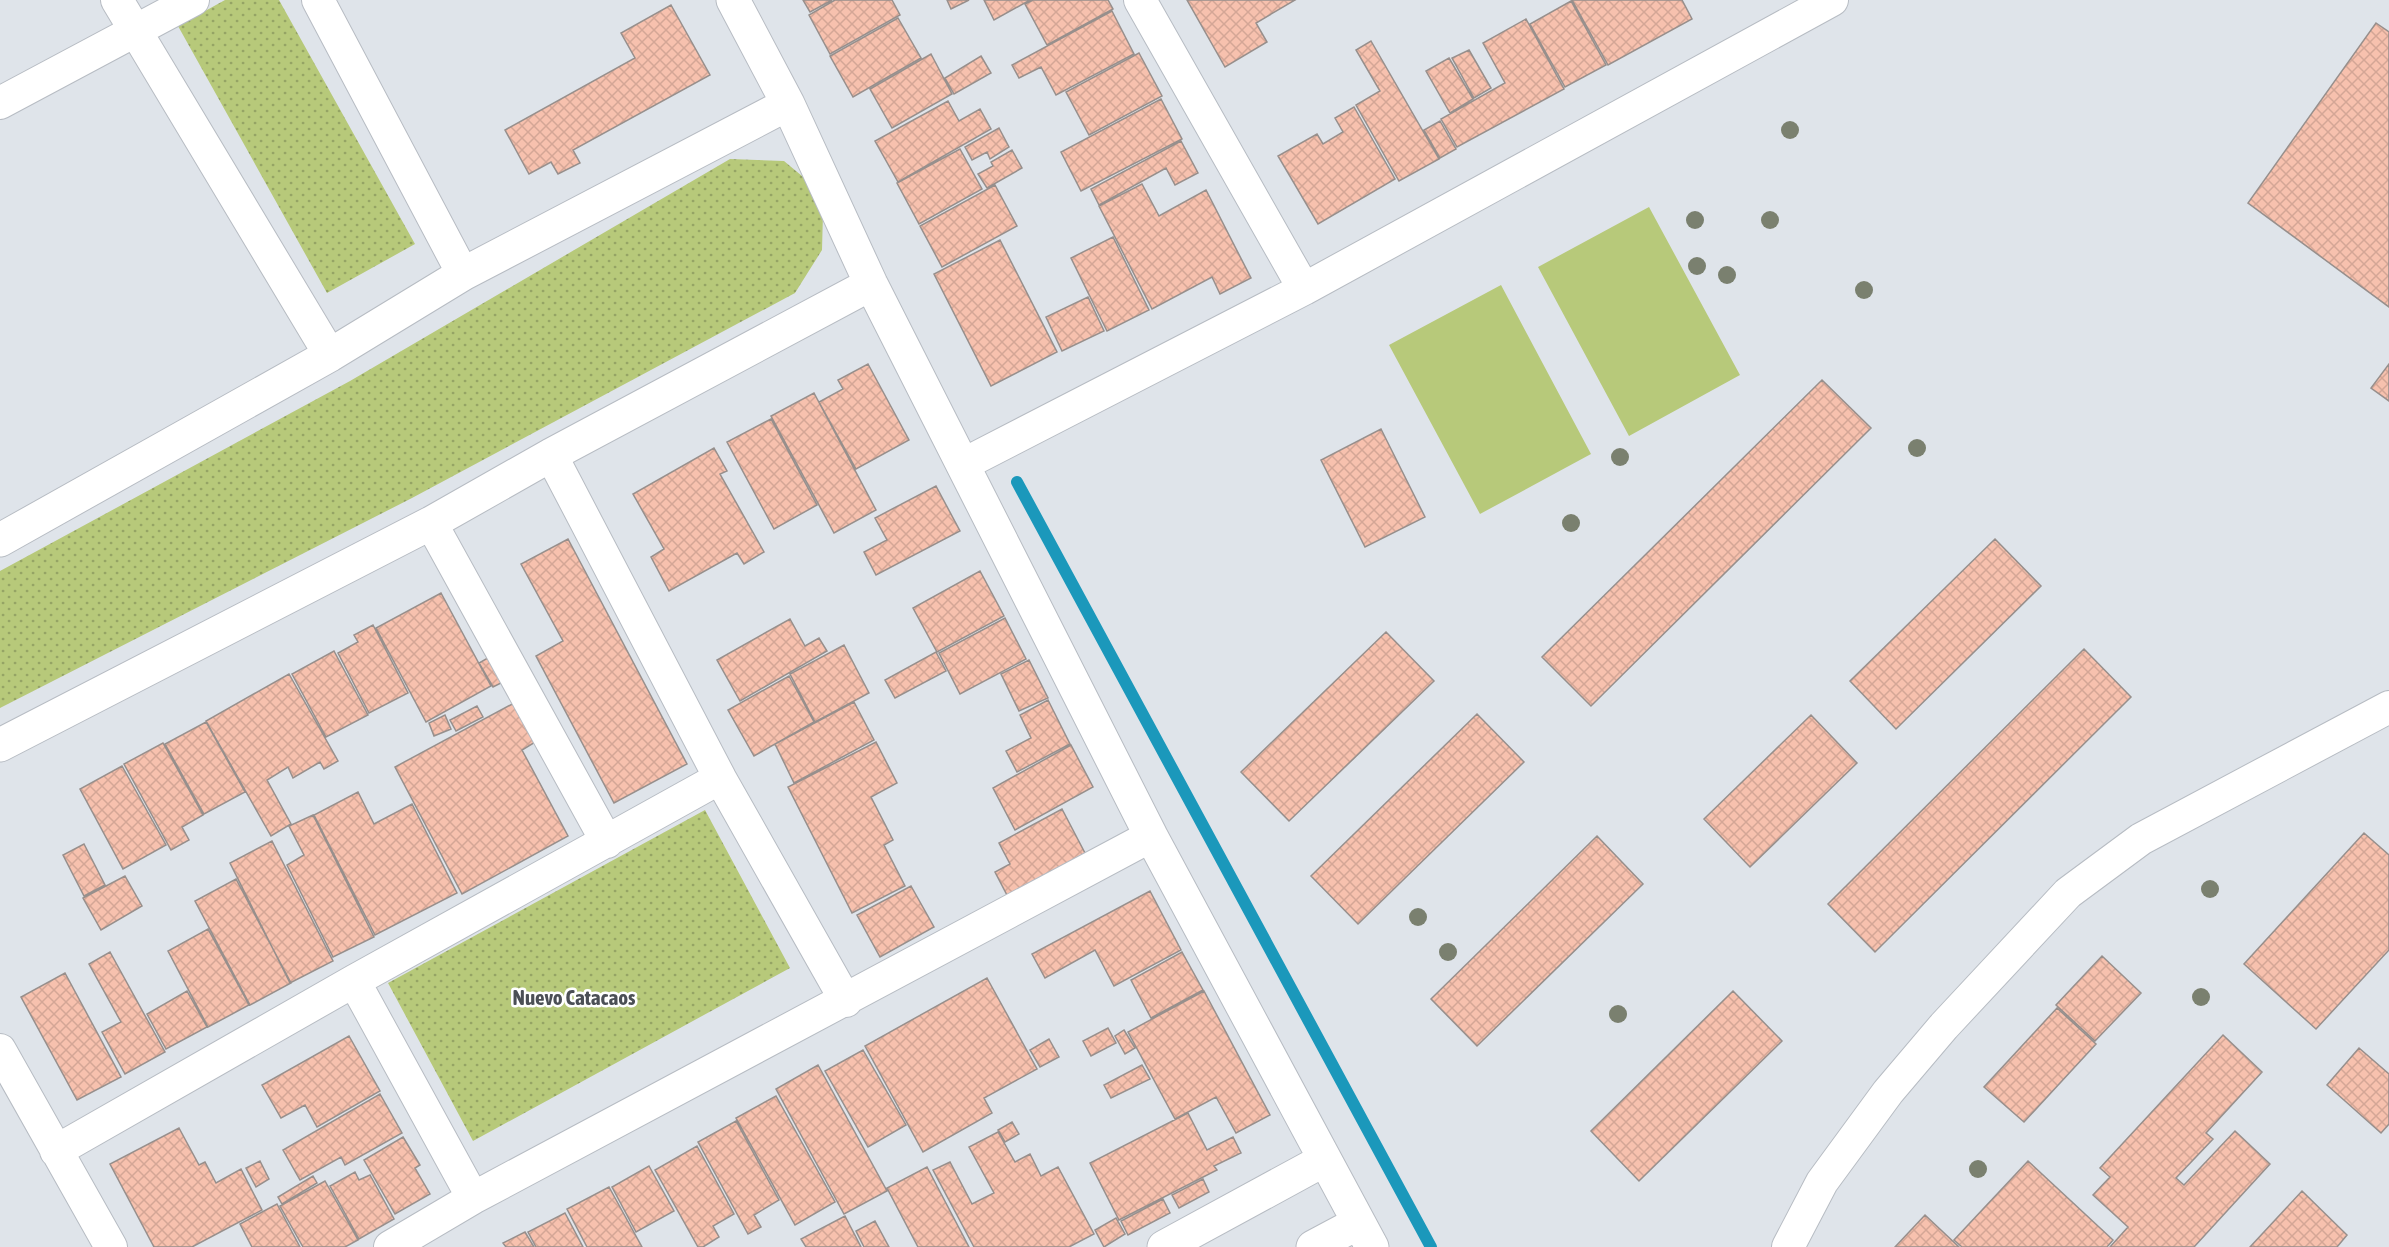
<svg xmlns="http://www.w3.org/2000/svg" width="2389" height="1247" font-family="'Asap Condensed',sans-serif">
  <style>
    .park { fill: url(#park-dots) }
    .garden { fill: #b7c97a }
    .lines { fill: none; stroke-linecap: round; stroke-linejoin: round }
    .stream { stroke: #1b98bb; stroke-width: 12 }
    .building { fill: url(#building-cross-hatch); stroke: #978f8c; stroke-width: 1.5 }
    .minor-casing { stroke: #b7bcc3; stroke-width: 34 }
    .tertiary-casing { stroke: #b7bcc3; stroke-width: 35 }
    .minor { stroke: #fff; stroke-width: 32 }
    .tertiary { stroke: #fff; stroke-width: 33 }
    .tree { fill: #7a806f }
    .labels { text-anchor: middle; dominant-baseline: central; stroke-width: 5; stroke-linejoin: round; paint-order: stroke }
    .quarter-label { font-size: 21px; font-weight: bold; fill: #4b4f55; stroke: #fff }
  </style>
  <defs>
    <pattern id="park-dots" width="8" height="8" patternUnits="userSpaceOnUse" patternTransform="scale(1.5)"><rect width="8" height="8" fill="#b7c97a"/><path d="M2 2h.1M6 6h.1" fill="none" stroke="#95a465" stroke-width="1.8" stroke-linecap="round"/></pattern>
    <pattern id="building-cross-hatch" width="8" height="8" patternUnits="userSpaceOnUse" patternTransform="scale(1.5)"><rect width="8" height="8" fill="#f7c1ae"/><path d="M0 0l8 8M0 8l8-8" fill="none" stroke="#d4a696"/></pattern>
  </defs>
  <rect width="100%" height="100%" fill="#dfe4ea"/>
  <path class="park" d="M225,0H279L415,244L327,293L178,26Z
    M730,159L784,161L808,181L823,213L822,250L795,293L412,498L0,708V571L350,381Z
    M705,810L790,968L473,1141L388,983Z"/>
  <path class="garden" d="M1649,207L1740,375L1629,436L1538,267Z
    M1501,285L1591,454L1480,514L1389,345Z"/>
  <g class="lines">
    <path class="stream" d="M1017,482L1431,1247"/>
  </g>
  <path class="building" d="M803,0H832L810,12Z
    M835,0H892L900,15L830,54L809,15Z
    M947,0H969L951,9Z
    M984,0H1030L994,20Z
    M1033,0H1108L1113,9L1047,45L1025,4Z
    M1187,0H1295L1256,23L1267,42L1225,67Z
    M1572,0H1682L1692,19L1608,65Z
    M1571,1L1606,65L1565,87L1530,24Z
    M671,5L710,75L573,150L580,163L558,174L551,162L529,174L505,130L635,58L621,33Z
    M1112,11L1134,54L1056,95L1041,67L1019,78L1012,65Z
    M898,18L921,58L853,97L830,56Z
    M1526,19L1564,89L1457,147L1441,119L1505,83L1483,43Z
    M2376,23L2389,32V307L2248,203Z
    M1371,41L1439,159L1399,181L1356,105L1380,91L1356,50Z
    M1469,50L1491,88L1474,98L1452,58Z
    M1139,53L1162,96L1089,135L1066,92Z
    M931,54L952,94L892,128L870,89Z
    M981,56L991,73L954,94L945,78Z
    M1449,58L1473,99L1450,113L1426,71Z
    M1161,99L1182,139L1081,191L1061,152Z
    M948,101L959,121L980,109L991,129L898,182L875,141Z
    M1354,107L1395,179L1318,224L1278,156L1317,134L1323,144L1343,132L1335,118Z
    M1440,121L1456,149L1440,158L1424,130Z
    M999,128L1009,147L990,159L987,152L972,160L965,147Z
    M1181,141L1198,173L1175,185L1166,168L1099,205L1091,189Z
    M960,149L982,189L919,224L897,183Z
    M1012,150L1022,168L987,188L978,174L993,166L991,162Z
    M1142,184L1159,216L1206,190L1251,278L1220,294L1212,277L1152,309L1099,206Z
    M995,185L1017,226L942,267L920,226Z
    M1113,237L1149,310L1107,331L1071,258Z
    M1000,240L1057,352L991,386L934,274Z
    M1088,297L1104,331L1062,351L1046,317Z
    M868,364L909,440L856,469L819,402L843,389L838,380Z
    M2389,364V401L2371,388Z
    M1822,380L1871,428L1591,706L1542,657Z
    M814,393L876,510L834,533L771,416Z
    M771,419L817,505L774,529L727,442Z
    M1381,429L1425,517L1365,547L1321,460Z
    M714,448L727,471L720,474L764,552L744,564L737,553L669,591L651,557L664,549L633,494Z
    M936,486L960,531L876,575L864,552L887,540L875,518Z
    M568,539L687,764L614,803L536,656L563,641L521,564Z
    M1995,539L2041,586L1896,729L1850,681Z
    M980,571L1004,616L937,652L913,608Z
    M441,593L491,686L426,722L376,628Z
    M1005,618L1026,659L960,694L939,653Z
    M790,619L805,646L819,638L827,651L740,701L717,660Z
    M373,625L408,693L369,713L338,653L358,642L354,635Z
    M1386,632L1434,681L1289,821L1241,772Z
    M844,645L869,693L815,722L790,674Z
    M2084,649L2131,697L1875,952L1828,904Z
    M334,651L368,715L326,737L292,674Z
    M936,652L946,671L895,698L885,680Z
    M493,655L507,680L493,687L479,663Z
    M1029,660L1048,698L1019,711L1001,674Z
    M289,674L338,761L324,769L320,762L293,778L288,767L267,780L291,824L271,836L206,721Z
    M789,676L814,722L754,756L728,710Z
    M1048,700L1070,744L1017,772L1006,751L1031,738L1020,715Z
    M516,702L537,741L522,750L568,836L462,894L395,767Z
    M854,702L874,740L794,783L775,744Z
    M477,706L483,717L456,731L450,720Z
    M1477,714L1524,762L1358,924L1311,876Z
    M445,715L451,729L434,736L429,723Z
    M1811,715L1857,763L1750,867L1704,819Z
    M206,722L245,792L204,814L165,744Z
    M876,742L897,783L871,797L893,840L884,845L905,886L852,913L788,787Z
    M163,743L203,815L182,827L189,840L171,850L124,764Z
    M1071,745L1093,787L1015,830L993,788Z
    M122,766L166,845L123,869L80,789Z
    M358,792L374,824L412,804L457,893L375,935L314,815Z
    M1062,809L1086,855L1008,897L995,872L1010,864L999,843Z
    M313,815L374,937L333,957L287,865L304,855L289,826Z
    M2364,833L2389,855V950L2316,1029L2244,964Z
    M1597,836L1643,884L1477,1046L1431,999Z
    M272,841L333,961L290,983L230,863Z
    M84,844L105,885L84,896L63,855Z
    M125,876L142,906L101,930L83,898Z
    M236,879L291,983L250,1005L195,901Z
    M911,886L934,927L880,957L857,915Z
    M1150,891L1181,950L1114,986L1095,950L1045,978L1032,954Z
    M208,929L249,1005L208,1027L168,951Z
    M110,952L165,1052L125,1074L102,1032L121,1022L89,964Z
    M1182,952L1203,990L1151,1018L1131,980Z
    M2102,956L2141,993L2095,1041L2056,1005Z
    M65,973L121,1077L77,1100L21,997Z
    M987,978L1037,1069L984,1098L992,1113L923,1152L865,1046Z
    M187,991L207,1027L166,1049L147,1014Z
    M1204,991L1270,1115L1236,1133L1216,1097L1175,1119L1128,1032Z
    M1733,991L1782,1041L1639,1181L1591,1131Z
    M2057,1008L2096,1044L2024,1122L1984,1087Z
    M1108,1028L1116,1043L1091,1056L1083,1041Z
    M1124,1030L1135,1048L1125,1054L1115,1036Z
    M2223,1035L2262,1072L2206,1133L2213,1139L2176,1178L2184,1185L2235,1131L2270,1164L2194,1247H2110L2128,1227L2093,1195L2110,1177L2100,1168Z
    M349,1036L380,1091L317,1127L305,1105L281,1118L262,1085Z
    M1049,1039L1059,1057L1040,1067L1030,1050Z
    M2359,1048L2389,1074V1124L2381,1133L2327,1085Z
    M863,1050L906,1125L868,1147L825,1071Z
    M818,1065L887,1191L844,1214L776,1089Z
    M1142,1065L1150,1079L1111,1098L1104,1085Z
    M380,1094L402,1133L345,1165L341,1157L300,1180L283,1150Z
    M776,1096L835,1202L795,1225L736,1118Z
    M1188,1113L1207,1150L1233,1137L1241,1153L1214,1166L1217,1170L1119,1220L1090,1163Z
    M736,1121L779,1200L754,1215L761,1227L748,1234L698,1142Z
    M1012,1122L1019,1134L1005,1142L998,1130Z
    M179,1128L199,1165L205,1162L216,1183L241,1169L262,1210L192,1247H154L110,1164Z
    M998,1132L1015,1162L1030,1154L1041,1176L1058,1167L1094,1234L1069,1247H974L933,1170L950,1162L972,1204L994,1193L969,1147Z
    M403,1137L420,1165L415,1168L430,1194L395,1214L364,1160Z
    M697,1146L734,1214L713,1226L719,1237L703,1247H698L655,1170Z
    M260,1161L269,1179L256,1187L246,1168Z
    M2028,1161L2113,1240L2107,1247H1962L1954,1240Z
    M649,1166L674,1211L636,1232L612,1187Z
    M927,1167L969,1247H918L887,1188Z
    M355,1172L359,1180L370,1175L394,1219L359,1239L330,1186Z
    M313,1176L317,1183L282,1204L278,1197Z
    M1203,1179L1209,1192L1179,1208L1172,1195Z
    M325,1181L358,1240L345,1247H303L280,1206Z
    M609,1187L642,1247H587L567,1209Z
    M2302,1191L2347,1235L2337,1247H2250Z
    M1163,1199L1170,1213L1128,1235L1121,1221Z
    M277,1204L300,1247H252L240,1224Z
    M565,1213L583,1247H536L528,1232Z
    M1925,1215L1959,1247H1895Z
    M845,1216L861,1247H806L801,1239Z
    M1116,1218L1125,1234L1104,1247L1095,1230Z
    M875,1221L889,1247H864L856,1231Z
    M525,1232L534,1247H506L503,1243Z"/>
  <g class="lines">
    <defs>
      <path id="minor" d="M117,0L330,355
        M318,0L463,274
        M1140,0L1304,289
        M0,103L193,0
        M551,455L720,778L846,1001
        M964,464L1304,289L1832,0
        M431,523L607,842
        M354,981L473,1198
        M0,1050L111,1247
        M56,1151L354,981L720,778
        M390,1247L473,1198L1151,836
        M1788,1247L1822,1182L1888,1092L1944,1026L2068,893L2141,839L2389,707"/>
      <path id="tertiary" d="M733,0L788,104L871,284L1151,836L1372,1247
        M0,540L330,355L463,274L788,104
        M0,745L431,523L551,455L871,284
        M1164,1247L1324,1160
        M1313,1247L1358,1223"/>
    </defs>
    <use href="#minor" class="minor-casing"/>
    <use href="#tertiary" class="tertiary-casing"/>
    <use href="#minor" class="minor"/>
    <use href="#tertiary" class="tertiary"/>
  </g>
  <g class="tree">
    <circle cx="1790" cy="130" r="9"/>
    <circle cx="1695" cy="220" r="9"/>
    <circle cx="1770" cy="220" r="9"/>
    <circle cx="1697" cy="266" r="9"/>
    <circle cx="1727" cy="275" r="9"/>
    <circle cx="1864" cy="290" r="9"/>
    <circle cx="1917" cy="448" r="9"/>
    <circle cx="1620" cy="457" r="9"/>
    <circle cx="1571" cy="523" r="9"/>
    <circle cx="2210" cy="889" r="9"/>
    <circle cx="1418" cy="917" r="9"/>
    <circle cx="1448" cy="952" r="9"/>
    <circle cx="2201" cy="997" r="9"/>
    <circle cx="1618" cy="1014" r="9"/>
    <circle cx="1978" cy="1169" r="9"/>
  </g>
  <g class="labels">
    <g class="quarter-label">
      <text x="574" y="997">Nuevo Catacaos</text>
    </g>
  </g>
</svg>
